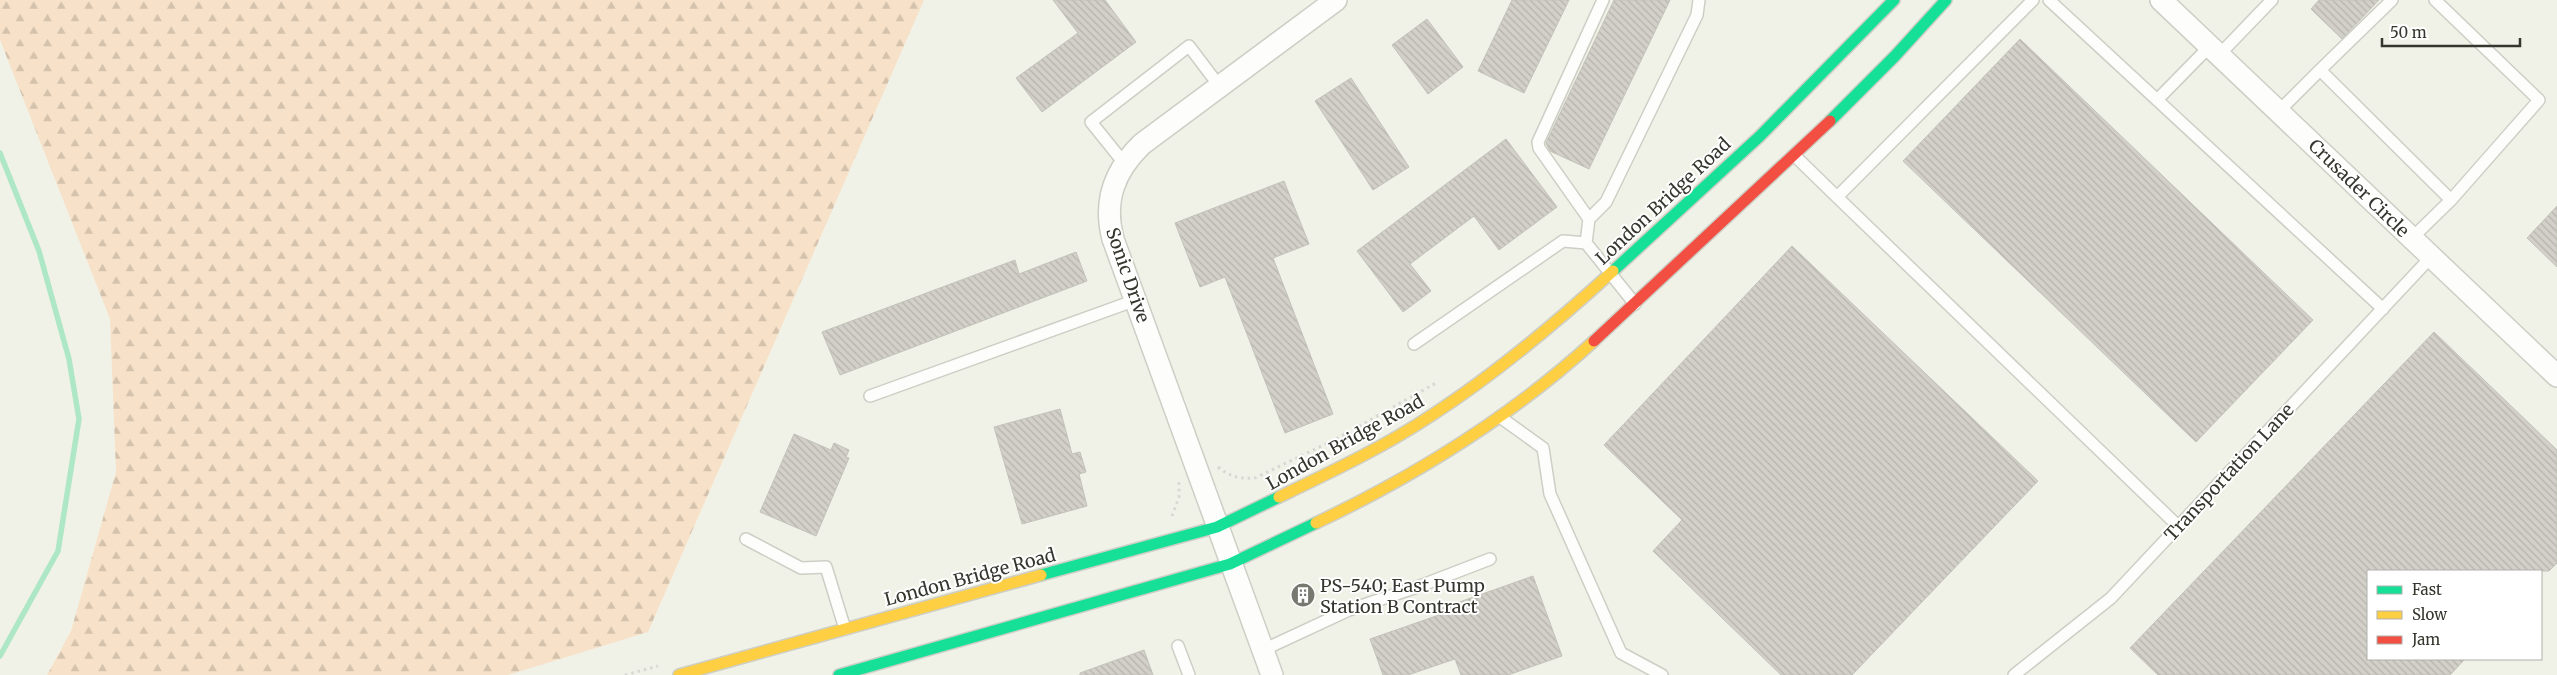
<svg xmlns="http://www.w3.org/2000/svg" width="2557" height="675" font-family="Merriweather,serif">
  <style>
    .forest { fill: url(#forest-firs) }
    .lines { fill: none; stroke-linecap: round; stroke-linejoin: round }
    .stream { stroke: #aee7c5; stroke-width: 5.5 }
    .building { fill: url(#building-back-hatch); stroke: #c3c2b9 }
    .lane-casing { stroke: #cdcec5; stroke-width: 14 }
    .street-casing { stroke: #cdcec5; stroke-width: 24 }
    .fast-casing { stroke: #cdcec5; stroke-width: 14 }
    .slow-casing { stroke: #cdcec5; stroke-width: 14 }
    .jam-casing { stroke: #cdcec5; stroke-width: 14 }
    .path { stroke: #d7d7d4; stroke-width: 3; stroke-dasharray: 2.5 4; stroke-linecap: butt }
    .lane { stroke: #fdfdfb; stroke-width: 11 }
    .street { stroke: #fdfdfb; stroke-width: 21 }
    .fast { stroke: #16e098; stroke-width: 11 }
    .slow { stroke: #ffcf43; stroke-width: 11 }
    .jam { stroke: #f24e42; stroke-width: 11 }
    .labels { text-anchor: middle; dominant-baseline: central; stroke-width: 4; stroke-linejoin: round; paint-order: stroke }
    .street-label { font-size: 18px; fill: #36362e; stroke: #fff }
    .poi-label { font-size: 18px; fill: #36362e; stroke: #fff; text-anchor: start }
  </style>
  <defs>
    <pattern id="forest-firs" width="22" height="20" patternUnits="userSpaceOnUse" patternTransform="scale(1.25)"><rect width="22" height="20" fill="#f7e2c9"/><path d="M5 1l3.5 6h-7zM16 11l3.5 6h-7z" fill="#d4c2ad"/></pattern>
    <pattern id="building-back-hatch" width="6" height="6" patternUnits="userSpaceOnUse" patternTransform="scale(1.25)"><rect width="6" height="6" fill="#d2d0c8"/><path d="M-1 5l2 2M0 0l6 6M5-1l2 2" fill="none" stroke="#b5b3ac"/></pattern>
  </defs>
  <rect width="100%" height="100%" fill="#f1f2e7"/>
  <path class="forest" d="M0,0H924L648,632L508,675H47L71,631L116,472L110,319L0,40Z"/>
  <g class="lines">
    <path class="stream" d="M0,153L39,251L69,359L79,419L58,551L0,656"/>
  </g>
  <path class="building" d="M1053,0H1105L1136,42L1042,112L1016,78L1078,33Z
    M1512,0H1569L1524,93L1478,71Z
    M1614,0H1670L1589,169L1550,151L1546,143Z
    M2319,0H2379L2342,39L2311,9Z
    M1427,19L1463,67L1428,94L1392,45Z
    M2020,39L2313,320L2196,442L1903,161Z
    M1351,78L1409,167L1373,190L1315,101Z
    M1506,139L1557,207L1499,250L1474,216L1410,264L1431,291L1403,312L1357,251Z
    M1284,181L1309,244L1273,258L1333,414L1285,433L1225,277L1200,287L1175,223Z
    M2557,206V267L2527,238Z
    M1792,246L2038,481L1852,675H1781L1653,551L1682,520L1604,445Z
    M1076,252L1087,281L840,375L822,332L1015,260L1019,274Z
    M2434,332L2557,450V563L2549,571H2368V659H2465L2450,675H2158L2130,648Z
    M1060,409L1072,454L1080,452L1086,472L1079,474L1087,506L1022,524L994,427Z
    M794,434L831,450L834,443L849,450L846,457L849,458L816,536L760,512Z
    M1533,576L1562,656L1508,675H1461L1455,659L1408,675H1383L1370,639L1439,615L1437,610Z
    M1144,650L1153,675H1080V673Z"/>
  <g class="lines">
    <defs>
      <path id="lane" d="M2033,0L1837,197L2178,526
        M2049,0L2383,309
        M2435,0L2539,100L2451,200
        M2219,55L2272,0
        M2320,70L2392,0
        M2157,100L2210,46
        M2279,111L2320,70L2451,200L2412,238
        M1795,156L1837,197
        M1124,163L1091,122L1189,46L1220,87
        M1589,219L1539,148L1538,142L1603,0
        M1635,304L1586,243L1589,219L1606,202L1697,15L1699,0
        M1414,344L1563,241L1586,243
        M870,396L1136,300
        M1500,417L1543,448L1550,494L1621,653L1662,675
        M746,539L801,568L826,567L845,629
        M1178,646L1189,675
        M1263,650L1349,610L1420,586L1490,559
        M2014,675L2111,598L2432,256"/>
      <path id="street" d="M2161,0L2557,376
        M1272,675L1113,239C1103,201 1114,171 1142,144L1336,0"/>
      <path id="fast" d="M1830,121L1895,56L1946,0
        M1613,271L1760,136L1894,0
        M1041,575L1217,527L1279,497
        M839,675L1230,564L1316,523"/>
      <path id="slow" d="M1279,497C1331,472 1384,447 1432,415C1497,373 1556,323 1613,271
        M1316,523C1415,476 1513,415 1594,341
        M679,675L1041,575"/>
      <path id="jam" d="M1594,341L1830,121"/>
    </defs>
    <use href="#lane" class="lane-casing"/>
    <use href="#street" class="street-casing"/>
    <use href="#fast" class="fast-casing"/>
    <use href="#slow" class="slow-casing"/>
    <use href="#jam" class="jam-casing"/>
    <path class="path" d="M1218,467C1230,477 1240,479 1255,478L1336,439L1436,383
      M1172,516L1179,497V482
      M625,675L658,666"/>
    <use href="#lane" class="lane"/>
    <use href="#street" class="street"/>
    <use href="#fast" class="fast"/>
    <use href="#slow" class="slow"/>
    <use href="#jam" class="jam"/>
  </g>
  <defs>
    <symbol id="building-disc" viewBox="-11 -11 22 22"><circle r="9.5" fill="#77786f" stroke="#fff"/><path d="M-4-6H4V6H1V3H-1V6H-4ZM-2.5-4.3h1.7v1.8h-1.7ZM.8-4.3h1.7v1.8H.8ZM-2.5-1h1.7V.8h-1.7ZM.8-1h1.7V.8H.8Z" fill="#fff"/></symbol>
  </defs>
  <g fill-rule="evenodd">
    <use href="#building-disc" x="1289" y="581" width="28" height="28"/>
  </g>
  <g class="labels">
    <g class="street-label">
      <text transform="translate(2359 188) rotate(44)">Crusader Circle</text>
      <text transform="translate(1663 201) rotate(-43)">London Bridge Road</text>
      <text transform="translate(1128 275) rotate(71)">Sonic Drive</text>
      <text transform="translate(1345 442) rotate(-29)">London Bridge Road</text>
      <text transform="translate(2229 472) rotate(-47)">Transportation Lane</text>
      <text transform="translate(970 577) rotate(-15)">London Bridge Road</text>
    </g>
    <g class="poi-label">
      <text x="1320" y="585">PS-540; East Pump<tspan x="1320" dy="21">Station B Contract</tspan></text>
    </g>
  </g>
  <rect x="2367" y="570" width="175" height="90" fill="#ffffff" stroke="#afafab"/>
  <rect x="2377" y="586" width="25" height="8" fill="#16e098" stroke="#afafab"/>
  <text x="2412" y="595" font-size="15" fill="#36362e">Fast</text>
  <rect x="2377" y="611" width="25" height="8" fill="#ffcf43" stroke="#afafab"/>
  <text x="2412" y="620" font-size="15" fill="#36362e">Slow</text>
  <rect x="2377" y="636" width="25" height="8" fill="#f24e42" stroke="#afafab"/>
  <text x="2412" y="645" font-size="15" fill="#36362e">Jam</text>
  <path d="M2382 38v8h138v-8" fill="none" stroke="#36362e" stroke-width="2.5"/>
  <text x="2390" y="38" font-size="15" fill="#36362e" stroke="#ffffff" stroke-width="4" paint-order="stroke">50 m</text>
</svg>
